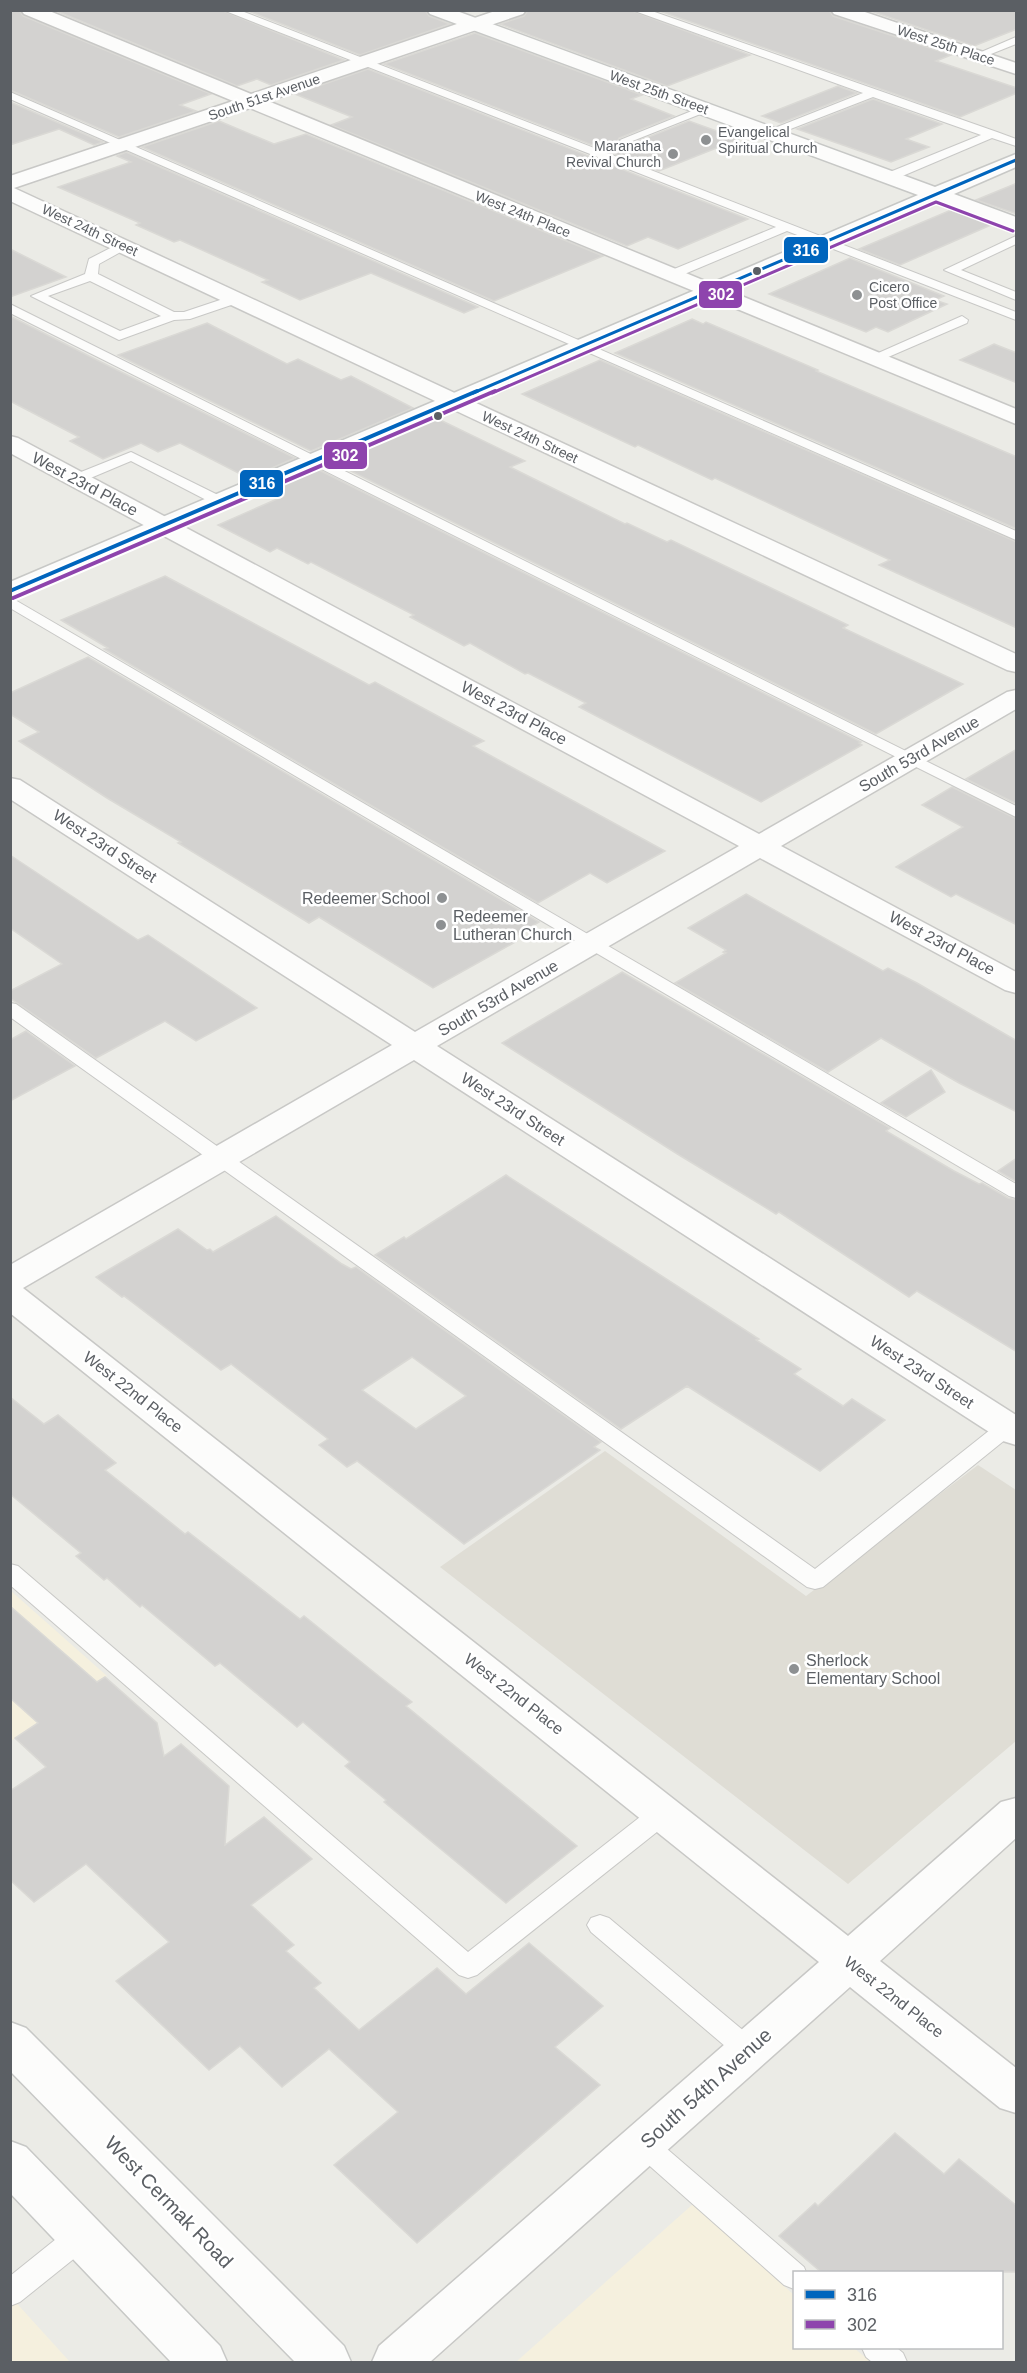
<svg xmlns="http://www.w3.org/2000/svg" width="1027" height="2373" font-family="Arial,sans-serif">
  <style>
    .commercial { fill: #f5f0de }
    .education { fill: #dfddd5 }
    .building { fill: #d3d2d0; stroke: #dad9d5; stroke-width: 1.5; fill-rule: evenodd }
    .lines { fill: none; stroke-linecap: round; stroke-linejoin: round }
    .lane-casing { stroke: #c8c8c6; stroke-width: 2 }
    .street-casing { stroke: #c8c8c6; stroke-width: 3 }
    .secondary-casing { stroke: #c7c8c6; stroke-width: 3 }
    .lane { fill: #fcfcfb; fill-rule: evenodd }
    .street { fill: #fcfcfb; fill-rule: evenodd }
    .secondary { fill: #fcfcfb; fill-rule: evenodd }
    .bus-1-far1-casing { stroke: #fff; stroke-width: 6 }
    .bus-1-casing { stroke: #fff; stroke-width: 8 }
    .bus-2-far1-casing { stroke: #fff; stroke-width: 6 }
    .bus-2-casing { stroke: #fff; stroke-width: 8 }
    .bus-1-far1 { stroke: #0065bd; stroke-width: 3 }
    .bus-1 { stroke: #0065bd; stroke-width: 4 }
    .bus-2-far1 { stroke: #8e44ad; stroke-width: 3 }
    .bus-2 { stroke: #8e44ad; stroke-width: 4 }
    .poi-dot { fill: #8d9092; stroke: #fff; stroke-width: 2 }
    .bus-dot { fill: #5b5f64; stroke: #fff; stroke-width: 2 }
    .labels { text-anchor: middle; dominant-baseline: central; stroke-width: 5; stroke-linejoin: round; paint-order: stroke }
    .far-street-label { font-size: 14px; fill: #5b5f64; stroke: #fff }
    .far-poi-label { font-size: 14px; fill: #5b5f64; stroke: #fff; text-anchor: start }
    .street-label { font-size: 16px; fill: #5b5f64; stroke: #fff }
    .poi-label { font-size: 16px; fill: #5b5f64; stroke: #fff; text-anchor: start }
    .near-street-label { font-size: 20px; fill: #5b5f64; stroke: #fff }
    .line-badge { stroke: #fff; stroke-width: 2 }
    .badge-label { font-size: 16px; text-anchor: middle; font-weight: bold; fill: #fff }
  </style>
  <rect width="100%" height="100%" fill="#ebebe6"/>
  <path class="commercial" d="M11,1591L107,1676L11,1741Z
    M693,2204L794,2295V2348H854L871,2362H516Z
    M11,2297L70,2362H11Z"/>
  <path class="education" d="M605,1451L806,1596L978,1465L1016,1490V1741L848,1884L440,1567Z"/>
  <path class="building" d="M10,10H19L23,16L211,94L180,105L196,111L119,137L10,90Z
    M54,10H221L344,60L271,85L257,79L237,86Z
    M246,10H425L429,16L450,24L360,55Z
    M528,10H630L750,55L667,86L500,24L524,16Z
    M657,10H829L833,16L951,55L936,61L1017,88V93L960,117Z
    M868,10H1017V29L974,46Z
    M475,33L642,95L631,99L674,116L619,138L618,140L622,144H631L689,121L739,139L659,171L384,64Z
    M368,69L748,219L678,249L648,237L627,246L331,125L352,117L295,94Z
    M838,86L857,93L781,123L762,116Z
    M873,99L942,124L906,139L929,147L891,162L797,129Z
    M10,102L103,142L94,145L59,129L10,145Z
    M219,121L274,144L306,134L603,256L494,301L142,147Z
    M126,152L478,307L464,313L371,273L300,300L262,282L268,280L180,240L174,242L136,225L140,223L58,187L131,162L117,156Z
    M1017,183V214L976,200Z
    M951,210L993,224L900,265L859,249Z
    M10,249L66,277L10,297Z
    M850,258L944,296L935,300L947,304L888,332L876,327L866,332L769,294Z
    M10,316L101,362L295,458L248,478L180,443L158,452L141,443L103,459L70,441L79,437L10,401Z
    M692,319L703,324L706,322L818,370L816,371L1017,457V529L615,353Z
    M207,323L287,364L298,359L341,380L351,376L413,408L311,451L118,355Z
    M994,344L1017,353V383L960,360Z
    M600,360L1017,542V628L879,565L890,560L715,478L712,480L638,445L635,447L522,394Z
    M436,418L525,461L510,467L625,524L627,523L667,542L671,540L848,625L843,628L963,684L876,734L333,462Z
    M317,469L861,742L859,743L862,745L761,802L579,707L586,703L528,673L525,674L470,643L464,646L410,617L414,615L311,562L308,564L277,548L270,552L218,525L284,496L270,489Z
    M165,576L369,685L375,682L456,726L484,741L473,746L665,851L607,883L590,873L538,903L104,649L108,648L61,620Z
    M88,657L539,922L512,938L517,941L433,988L319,917L309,923L178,843L181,842L107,798L19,741L39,732L10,714V693Z
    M1017,749V804L966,779Z
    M952,787L1017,819V925L956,894L951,897L896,867L963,827L922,805Z
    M10,855L138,940L148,935L257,1008L196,1041L165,1021L96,1058L10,998V991L62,964L10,928Z
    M746,894L883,971L888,968L917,983L1017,1041V1112L959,1083L881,1038L828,1072L675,983L726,953L723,952L726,950L688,928Z
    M622,972L890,1128L886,1131L954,1171L979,1184L982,1183L1008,1198L1017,1200V1352L917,1291L909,1297L779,1212L776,1214L679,1155L502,1043Z
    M26,1031L75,1066L10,1101V1040Z
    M931,1070L945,1092L906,1117L881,1103Z
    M1017,1158V1182L998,1171Z
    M506,1175L759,1339L756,1340L801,1369L794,1374L843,1406L852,1399L885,1420L820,1471L687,1386L621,1429L375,1255L404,1237L406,1239Z
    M276,1216L342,1264L351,1269L356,1267L601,1442L594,1447L600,1450L464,1544L357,1461L347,1467L319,1445L328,1439L231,1364L221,1370L124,1296L122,1297L96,1277L178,1229L207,1250L210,1249L213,1252ZM412,1357L466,1396L416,1429L362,1390Z
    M10,1397L44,1424L58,1415L116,1463L105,1470L185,1534L188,1532L300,1619L304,1616L380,1677L412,1702L406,1706L577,1846L506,1903L384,1802L386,1800L345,1766L350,1762L303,1722L297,1727L220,1663L215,1666L142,1605L140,1607L107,1578L104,1580L76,1556L81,1553L10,1494Z
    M10,1606L97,1682L105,1677L157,1723L164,1756L181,1744L229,1786L225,1845L264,1817L312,1859L251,1905L294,1945L286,1951L321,1983L314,1988L359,2030L437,1968L466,1994L529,1943L603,2006L555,2047L600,2085L417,2243L334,2165L398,2112L329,2049L282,2087L240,2046L209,2070L116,1981L169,1942L86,1864L34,1902L10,1880V1791L46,1767L15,1738L38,1723L10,1698Z
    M895,2133L944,2174L959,2159L1017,2206V2272H821L779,2236L815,2203L818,2206Z"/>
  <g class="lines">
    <defs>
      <path id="lane" d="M223,10H239L1016,312V320L787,231L675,278H667L665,275L667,272L776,227Z
        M632,10H649L997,132L1016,139V146L992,138L893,180H885V174L981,135L873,97L775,135H767V131L863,93Z
        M1016,37V44L981,58L977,59L972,56Z
        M10,92L1016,531V540L10,99Z
        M704,106L710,109L708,111L630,142H622L620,140Z
        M1016,236V244L961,270L1016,292V300L944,270Z
        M122,242L128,246L126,249L99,264L98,274L174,312H184L235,295L241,299L240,302L190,319L174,320L119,340L31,296L85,274L89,259ZM90,281L161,316L120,331L48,296Z
        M10,304L1016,806V817L10,313Z
        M962,316L968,320L967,323L879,361L874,362L867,358Z
        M131,452L224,498L226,501L224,504H214L131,461L81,482H71L69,479L71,476Z
        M10,597L1016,1184V1198L1009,1196L10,608Z
        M10,1003L16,1004L815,1569L1000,1422L1008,1420L1016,1422V1431L823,1587L815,1589L807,1587L10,1017Z
        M10,1564L18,1566L468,1952L654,1806L663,1803L672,1806L675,1813L672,1820L477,1975L468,1978L459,1975L10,1585Z
        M600,1915L609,1918L757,2042L761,2050L757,2058L748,2061L739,2058L591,1932L587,1925L591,1918Z
        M643,2132L652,2136L804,2267L806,2272H794V2289L784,2285L634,2152L630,2144L634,2136Z
        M81,2224L91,2227L95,2236L91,2245L20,2302L10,2306V2276L71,2227Z
        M862,2348H897L903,2353L907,2362H872L866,2357Z"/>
      <path id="street" d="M21,10H47L251,94L498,10H526L523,14L268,101L1016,409V424L250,108L14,188L1016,654V672L1007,670L10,201V176L233,101L24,14Z
        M831,10H859L1016,63V74L834,14Z
        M10,436L18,438L759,834L1007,692L1016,690V709L781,846L1016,972V993L1005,990L760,858L437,1046L1016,1415V1445L1003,1441L414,1060L23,1288L848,1936L1001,1802L1016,1798V1838L880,1961L1016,2068V2113L1000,2108L850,1987L430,2362H372L379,2346L819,1962L10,1313V1265L392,1045L10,799V778L20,780L415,1032L739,846L10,453Z"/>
      <path id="secondary" d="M427,10H454L935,187L1016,154V167L954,194L1016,217V230L936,202L10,598V582L918,195L430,14Z
        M10,2022L26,2028L344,2346L351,2362H295L10,2071Z
        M10,2141L26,2147L220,2346L227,2362H171L10,2193Z"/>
    </defs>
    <use href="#lane" class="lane-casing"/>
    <use href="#street" class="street-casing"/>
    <use href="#secondary" class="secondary-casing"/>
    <use href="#lane" class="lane"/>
    <use href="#street" class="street"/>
    <use href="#secondary" class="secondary"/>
    <defs>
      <path id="bus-1-far1" d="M473,393L1016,160"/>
      <path id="bus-1" d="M10,591L477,391"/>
      <path id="bus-2-far1" d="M492,393L936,202L1013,231"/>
      <path id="bus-2" d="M13,598L495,391"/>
    </defs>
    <use href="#bus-1-far1" class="bus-1-far1-casing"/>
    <use href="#bus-1" class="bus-1-casing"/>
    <use href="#bus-2-far1" class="bus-2-far1-casing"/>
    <use href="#bus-2" class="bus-2-casing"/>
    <use href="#bus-1-far1" class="bus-1-far1"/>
    <use href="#bus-1" class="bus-1"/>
    <use href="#bus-2-far1" class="bus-2-far1"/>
    <use href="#bus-2" class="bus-2"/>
  </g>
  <g class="poi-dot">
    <circle cx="706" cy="140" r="6"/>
    <circle cx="673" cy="154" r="6"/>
    <circle cx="857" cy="295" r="6"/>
    <circle cx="442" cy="898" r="6"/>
    <circle cx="441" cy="925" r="6"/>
    <circle cx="794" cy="1669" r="6"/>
  </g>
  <g class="bus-dot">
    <circle cx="757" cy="271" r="5"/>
    <circle cx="438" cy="416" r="5"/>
  </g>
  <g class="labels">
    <g class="far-street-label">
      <text transform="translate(946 45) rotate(18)">West 25th Place</text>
      <text transform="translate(659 92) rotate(20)">West 25th Street</text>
      <text transform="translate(264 97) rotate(-19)">South 51st Avenue</text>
      <text transform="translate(523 214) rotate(22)">West 24th Place</text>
      <text transform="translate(90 230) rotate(25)">West 24th Street</text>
      <text transform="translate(530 437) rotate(25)">West 24th Street</text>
    </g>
    <g class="far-poi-label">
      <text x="718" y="132">Evangelical<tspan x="718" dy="16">Spiritual Church</tspan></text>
      <text x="661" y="146" text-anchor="end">Maranatha<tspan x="661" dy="16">Revival Church</tspan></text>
      <text x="869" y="287">Cicero<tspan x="869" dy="16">Post Office</tspan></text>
    </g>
    <g class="street-label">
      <text transform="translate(85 484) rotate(28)">West 23rd Place</text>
      <text transform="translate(514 713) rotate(28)">West 23rd Place</text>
      <text transform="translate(919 754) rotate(-30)">South 53rd Avenue</text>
      <text transform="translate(105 846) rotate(33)">West 23rd Street</text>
      <text transform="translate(942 943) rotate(28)">West 23rd Place</text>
      <text transform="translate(498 998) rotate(-30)">South 53rd Avenue</text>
      <text transform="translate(513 1109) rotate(33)">West 23rd Street</text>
      <text transform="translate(922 1372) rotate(33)">West 23rd Street</text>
      <text transform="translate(133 1392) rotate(38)">West 22nd Place</text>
      <text transform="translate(514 1694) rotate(38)">West 22nd Place</text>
      <text transform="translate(894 1997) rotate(38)">West 22nd Place</text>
    </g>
    <g class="poi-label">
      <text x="430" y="898" text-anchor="end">Redeemer School</text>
      <text x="453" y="916">Redeemer<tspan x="453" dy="18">Lutheran Church</tspan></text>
      <text x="806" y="1660">Sherlock<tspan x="806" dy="18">Elementary School</tspan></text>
    </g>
    <g class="near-street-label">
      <text transform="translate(706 2088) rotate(-42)">South 54th Avenue</text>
      <text transform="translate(169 2202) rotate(46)">West Cermak Road</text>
    </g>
  </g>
  <g class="line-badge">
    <rect x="783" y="236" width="46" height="28" rx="6" fill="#0065bd"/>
    <rect x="698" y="280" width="45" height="29" rx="6" fill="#8e44ad"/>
    <rect x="323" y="441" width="45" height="29" rx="6" fill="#8e44ad"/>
    <rect x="239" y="469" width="45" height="29" rx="6" fill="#0065bd"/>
  </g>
  <g class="badge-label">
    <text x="806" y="256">316</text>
    <text x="721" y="300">302</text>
    <text x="345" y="461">302</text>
    <text x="262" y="489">316</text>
  </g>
  <rect width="1027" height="2373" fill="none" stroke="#5b5f64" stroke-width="24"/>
  <rect x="793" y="2271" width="210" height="78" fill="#ffffff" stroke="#bdbfc1" stroke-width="1.5"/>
  <rect x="805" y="2290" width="30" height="9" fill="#0065bd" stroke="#bdbfc1" stroke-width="1.5"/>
  <text x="847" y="2301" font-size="18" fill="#5b5f64">316</text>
  <rect x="805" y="2320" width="30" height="9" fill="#8e44ad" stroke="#bdbfc1" stroke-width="1.5"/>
  <text x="847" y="2331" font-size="18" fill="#5b5f64">302</text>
</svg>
